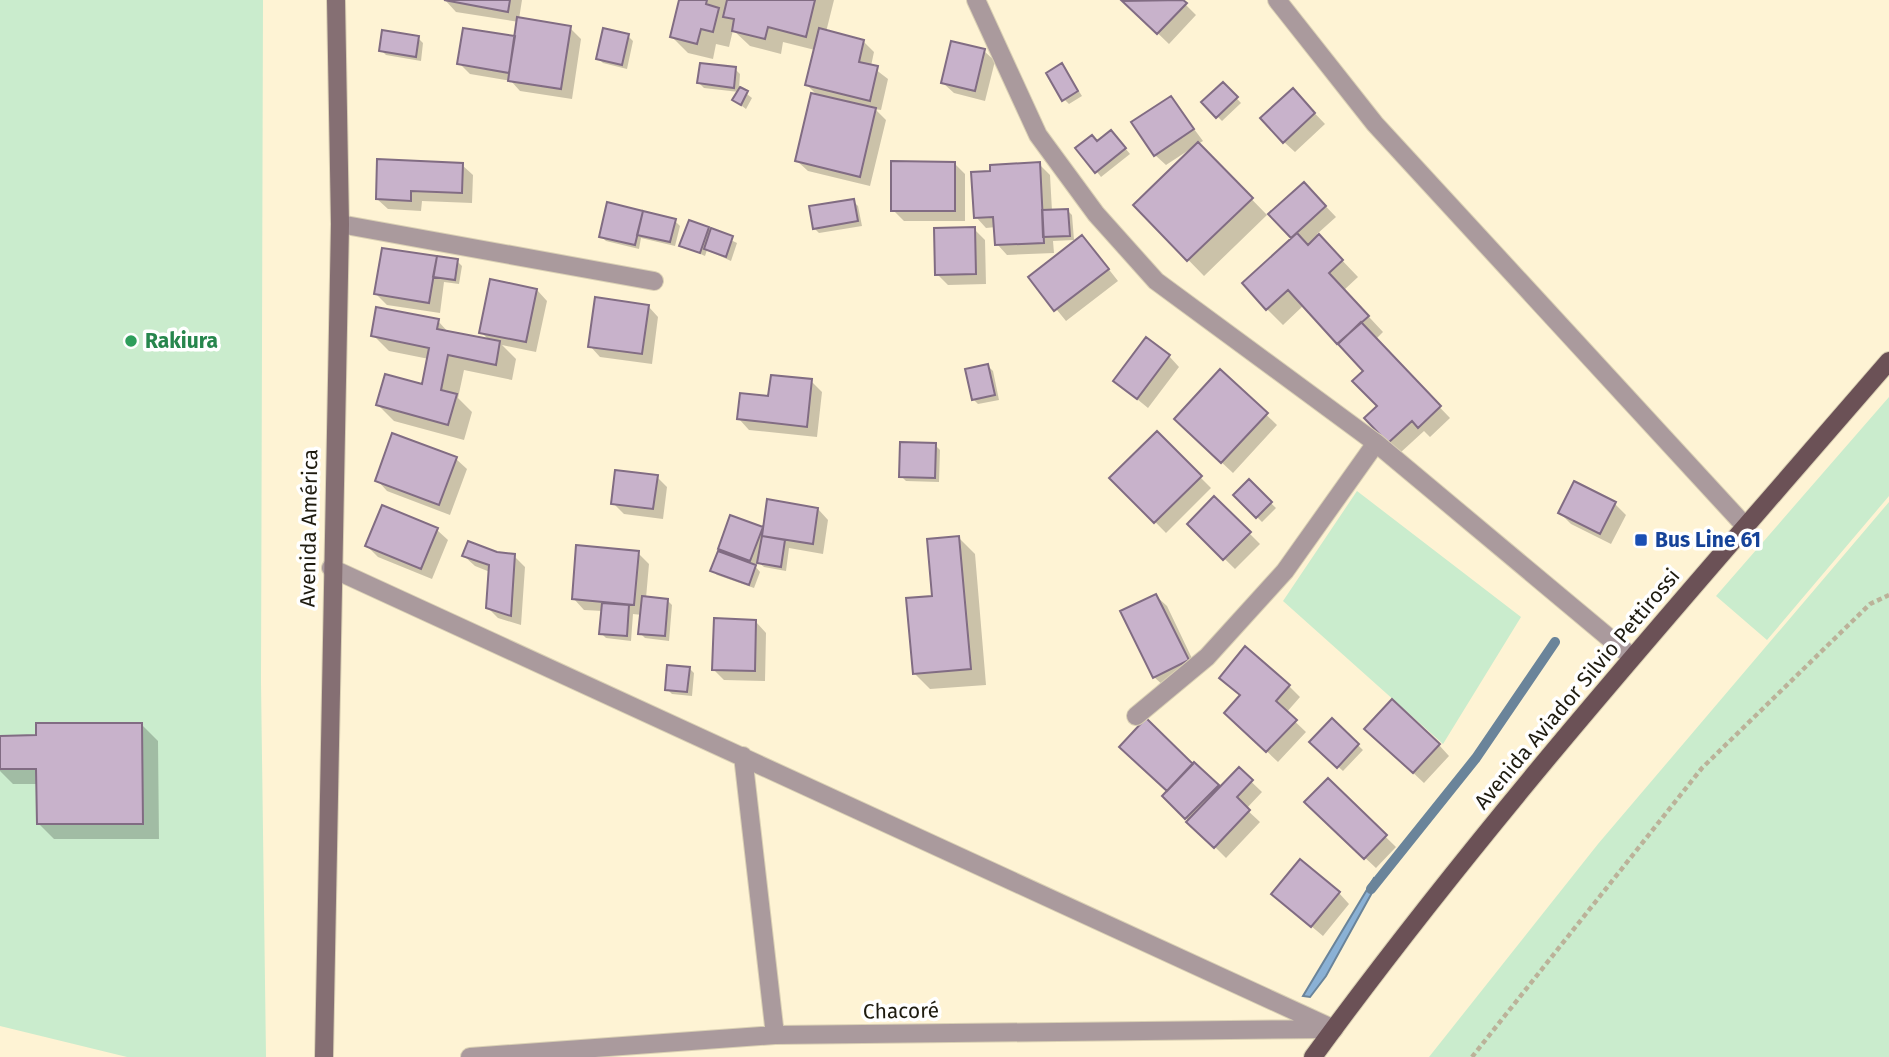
<svg xmlns="http://www.w3.org/2000/svg" width="1889" height="1057" font-family="'Fira Sans',sans-serif">
  <style>
    .green { fill: #caeccd }
    .water { fill: #8ab1d5; stroke: #6a849a; stroke-width: 2 }
    .shadow { fill: #0003 }
    .lines { fill: none; stroke-linecap: round; stroke-linejoin: round }
    .stream { stroke: #6a849a; stroke-width: 10 }
    .building { fill: #c8b2cb; stroke: #816c83; stroke-width: 2 }
    .lane-casing { stroke: #dad0b4; stroke-width: 20 }
    .street-casing { stroke: #dad0b4; stroke-width: 20 }
    .secondary-casing { stroke: #dad0b4; stroke-width: 20 }
    .primary-casing { stroke: #dad0b4; stroke-width: 20 }
    .path { stroke: #bbb299; stroke-width: 4.5; stroke-dasharray: 5 3.5; stroke-linecap: butt }
    .lane { stroke: #aa9a9d; stroke-width: 18 }
    .street { stroke: #aa9a9d; stroke-width: 18 }
    .secondary { stroke: #856f73; stroke-width: 18 }
    .primary { stroke: #6b5156; stroke-width: 18 }
    .leisure-dot { fill: #2e9e5b; stroke: #fff; stroke-width: 2.5 }
    .transit-dot { fill: #1a4fb4; stroke: #fff; stroke-width: 2.5 }
    .labels { text-anchor: middle; dominant-baseline: central; stroke-width: 7; stroke-linejoin: round; paint-order: stroke }
    .leisure-label { font-size: 21px; font-weight: bold; fill: #27864d; stroke: #fff; text-anchor: start }
    .street-label { font-size: 21px; fill: #1e1b0f; stroke: #fff }
    .transit-label { font-size: 21px; font-weight: bold; fill: #164399; stroke: #fff; text-anchor: start }
  </style>
  <rect width="100%" height="100%" fill="#fef3d4"/>
  <path class="green" d="M0,0H263L261,682L266,1057H127L0,1026Z
    M1889,397V496L1767,640L1716,596Z
    M1357,491L1521,617L1443,744L1283,601Z
    M1889,502V1057H1429L1598,844Z"/>
  <path class="water" d="M1374,878L1379,880L1326,976L1310,997L1303,996Z"/>
  <path class="shadow" d="M445,0H522L519,19L570,28L581,39L572,99L520,91L511,81L470,74L459,63L516,38L519,22L456,12Z
    M681,0H834L826,32L863,41L874,52L871,66L888,79L881,110L875,109L886,120L870,186L808,171L797,161L818,96L807,85L815,50L783,42L781,54L750,46L733,30L729,47L716,44L713,59L688,53L672,37Z
    M1181,0L1196,15L1169,44L1124,1Z
    M628,36L633,41L627,69L603,63L598,58Z
    M418,38L423,43L421,61L386,55L381,50Z
    M984,51L995,61L985,101L954,93L943,83Z
    M1062,65L1082,96L1069,104L1064,99Z
    M735,69L740,74L739,88L752,98L746,109L734,100L739,92L704,88L699,83Z
    M1223,84L1241,103L1222,121L1203,102Z
    M1171,98L1203,141L1198,144L1267,215L1204,276L1135,205L1192,148L1166,165L1155,155Z
    M1304,102L1325,124L1295,152L1284,142Z
    M1116,137L1130,154L1101,177L1078,148Z
    M954,163L965,174V221H904L893,210Z
    M1039,164L1050,175L1052,211L1067,210L1072,215L1074,240L1053,241L1054,253L1007,255L997,244L996,227L986,228L976,217Z
    M462,165L473,175L472,203L422,201L421,211L388,209L377,199Z
    M1315,195L1336,217L1317,234L1358,277L1344,290L1383,332L1375,340L1450,418L1430,437L1424,431L1400,453L1367,418L1379,406L1366,371L1304,305L1283,325L1267,309L1293,239L1271,214Z
    M853,201L858,206L862,226L819,233L814,228Z
    M675,221L680,226L675,246L641,238L639,249L606,241L601,236Z
    M708,229L737,243L731,261L707,250L705,256L681,245Z
    M974,229L985,240L986,284L948,285L937,274Z
    M1092,248L1118,281L1066,321L1030,277Z
    M457,261L462,266L459,284L444,282L440,313L387,305L376,294Z
    M537,290L547,301L536,352L502,345L516,359L512,380L464,370L458,398L472,412L464,440L394,421L378,405L423,386L429,359L389,351L373,335L438,321L449,333L490,341L481,332Z
    M648,306L658,317L652,364L600,357L590,346Z
    M1169,356L1179,367L1148,408L1115,381Z
    M988,366L993,371L999,400L978,404L973,399Z
    M1220,371L1277,425L1233,473L1187,430Z
    M811,381L822,392L817,437L749,430L739,419L770,398Z
    M1157,434L1211,488L1166,533L1112,478Z
    M935,445L940,450L939,482L906,481L901,476Z
    M456,459L467,469L450,515L387,491L377,480Z
    M657,477L667,487L663,519L624,514L613,503Z
    M1249,482L1276,508L1262,522L1235,495Z
    M1214,498L1260,544L1235,569L1189,524Z
    M1615,504L1626,515L1611,544L1571,524L1560,513Z
    M818,509L828,520L823,554L789,548L786,571L764,567L757,561L755,566L760,572L754,588L717,575L712,570L729,557L720,549L762,528L764,531Z
    M437,530L448,540L432,579L378,557L367,546Z
    M959,538L975,554L986,685L930,689L914,673Z
    M638,553L649,564L646,598L667,600L672,605L669,641L645,638L640,633L642,615L633,614L631,641L606,638L601,633L603,611L584,610L574,599Z
    M464,556H514L525,567L521,625L498,618L487,607L490,572L475,566Z
    M1156,596L1167,606L1198,671L1165,687L1154,677Z
    M756,622L766,633L765,681L724,680L713,669Z
    M689,668L694,673L692,696L672,694L667,689Z
    M1289,686L1300,697L1286,713L1306,732L1278,762L1237,723L1242,696L1232,688Z
    M1332,720L1363,750L1343,771L1311,742Z
    M1146,721L1220,789L1239,770L1262,792L1246,809L1260,822L1226,858L1164,796L1169,792Z
    M142,725L158,741L159,839H54L38,823V784H13L0,771V737H38Z
    M1377,739L1439,745L1449,756L1424,783Z
    M1328,781L1396,847L1376,868L1317,813Z
    M1339,893L1349,904L1323,936L1273,894Z"/>
  <g class="lines">
    <path class="stream" d="M1371,889L1476,758L1555,642"/>
  </g>
  <path class="building" d="M444,0H510L508,12Z
    M679,0H707L706,4L719,8L713,32L701,29L697,44L670,37Z
    M727,0H815L806,37L768,27L765,39L732,31L734,19L723,17Z
    M1183,0L1187,3L1157,34L1122,1Z
    M517,17L571,26L561,89L508,81Z
    M463,28L515,36L509,73L457,64Z
    M603,28L629,34L622,65L596,59Z
    M819,28L864,40L859,62L878,66L870,101L805,85Z
    M382,30L419,36L416,57L379,51Z
    M951,41L985,49L975,91L941,83Z
    M700,63L736,67L734,88L697,83Z
    M1062,63L1078,91L1062,101L1046,73Z
    M1223,82L1238,97L1216,118L1201,102Z
    M740,87L748,91L741,105L732,100Z
    M1293,88L1315,113L1283,143L1260,118Z
    M811,93L876,108L860,177L795,161Z
    M1171,96L1194,129L1154,156L1131,122Z
    M1111,130L1126,148L1095,173L1075,148L1092,135L1097,141Z
    M1198,142L1253,198L1187,261L1133,205Z
    M377,159L463,163L462,193L411,191V201L376,199Z
    M891,161L955,162V211H891Z
    M1040,162L1044,243L995,245L993,217L974,218L971,172L990,171V165Z
    M1304,182L1326,206L1291,238L1268,214Z
    M854,199L858,221L813,229L809,206Z
    M607,202L643,211L635,245L599,237Z
    M1068,209L1070,236L1043,237L1042,210Z
    M643,211L676,219L670,242L637,235Z
    M689,220L709,227L700,253L679,246Z
    M975,227L976,274L935,275L934,228Z
    M711,228L733,236L726,257L704,249Z
    M1297,233L1308,245L1319,234L1343,260L1329,273L1369,316L1337,344L1288,290L1266,310L1242,283Z
    M1082,235L1109,269L1054,311L1028,277Z
    M382,248L437,256L429,303L374,294Z
    M437,256L458,259L455,280L433,277Z
    M490,279L537,289L526,342L479,333Z
    M595,297L649,305L642,354L588,347Z
    M376,307L439,319L437,329L500,341L496,365L448,355L441,390L457,394L448,425L376,405L385,374L422,384L429,348L371,336Z
    M1361,322L1441,406L1418,428L1412,421L1388,443L1364,418L1377,406L1352,381L1363,371L1338,344Z
    M1146,337L1170,355L1137,399L1113,381Z
    M988,364L995,395L972,400L965,369Z
    M1220,369L1268,413L1221,463L1174,419Z
    M771,375L812,379L807,427L737,419L740,393L768,396Z
    M1157,431L1202,476L1154,523L1109,478Z
    M392,433L457,457L439,505L375,481Z
    M900,442L936,443L935,478L899,477Z
    M615,470L658,475L653,509L611,504Z
    M1249,479L1272,502L1256,518L1233,495Z
    M1574,481L1616,502L1600,534L1558,513Z
    M1214,496L1251,532L1223,560L1187,524Z
    M767,499L818,508L813,544L762,536Z
    M382,505L438,528L421,569L365,546Z
    M730,515L763,527L750,561L718,549Z
    M762,536L785,540L781,567L757,563Z
    M959,536L971,669L913,674L906,598L932,596L927,539Z
    M468,541L497,552L515,554L511,616L486,608L489,565L462,556Z
    M576,545L639,551L634,605L572,599Z
    M718,551L756,565L749,585L710,571Z
    M1156,594L1189,660L1153,678L1120,611Z
    M642,596L668,599L665,636L638,634Z
    M602,603L629,605L627,636L599,634Z
    M714,618L756,620L755,671L712,670Z
    M1245,646L1290,685L1276,701L1297,720L1266,752L1224,713L1240,695L1219,678Z
    M667,665L690,667L687,692L665,690Z
    M1392,699L1440,744L1413,773L1364,729Z
    M1146,718L1193,764L1167,791L1119,747Z
    M1332,718L1359,744L1337,768L1309,742Z
    M36,723H142L143,824H37L36,769H0V736L36,735Z
    M1194,762L1219,785L1185,819L1162,796Z
    M1239,767L1253,780L1237,797L1250,810L1214,848L1186,822Z
    M1328,778L1387,835L1364,859L1304,802Z
    M1300,859L1340,892L1311,927L1271,894Z"/>
  <g class="lines">
    <defs>
      <path id="lane" d="M1136,716L1207,657L1285,571L1376,443"/>
      <path id="street" d="M976,0L1038,135L1096,214L1156,281L1376,443L1632,657
        M1277,0L1375,124L1746,527
        M340,224L654,281
        M331,568L1334,1029
        M743,756L775,1035
        M470,1057L775,1035L1327,1029"/>
      <path id="secondary" d="M324,1057L340,224L336,0"/>
      <path id="primary" d="M1313,1057C1491,813 1692,589 1889,361"/>
    </defs>
    <use href="#lane" class="lane-casing"/>
    <use href="#street" class="street-casing"/>
    <use href="#secondary" class="secondary-casing"/>
    <use href="#primary" class="primary-casing"/>
    <path class="path" d="M1472,1057L1702,768L1870,604L1889,595"/>
    <use href="#lane" class="lane"/>
    <use href="#street" class="street"/>
    <use href="#secondary" class="secondary"/>
    <use href="#primary" class="primary"/>
  </g>
  <circle class="leisure-dot" cx="131" cy="341" r="7"/>
  <rect class="transit-dot" x="1634" y="533" width="14" height="14" rx="3.5"/>
  <g class="labels">
    <g class="leisure-label">
      <text x="145" y="341">Rakiura</text>
    </g>
    <g class="street-label">
      <text transform="translate(309 528) rotate(-89)">Avenida América</text>
      <text transform="translate(1577 689) rotate(-50)">Avenida Aviador Silvio Pettirossi</text>
      <text transform="translate(901 1011) rotate(-1)">Chacoré</text>
    </g>
    <g class="transit-label">
      <text x="1655" y="540">Bus Line 61</text>
    </g>
  </g>
</svg>
